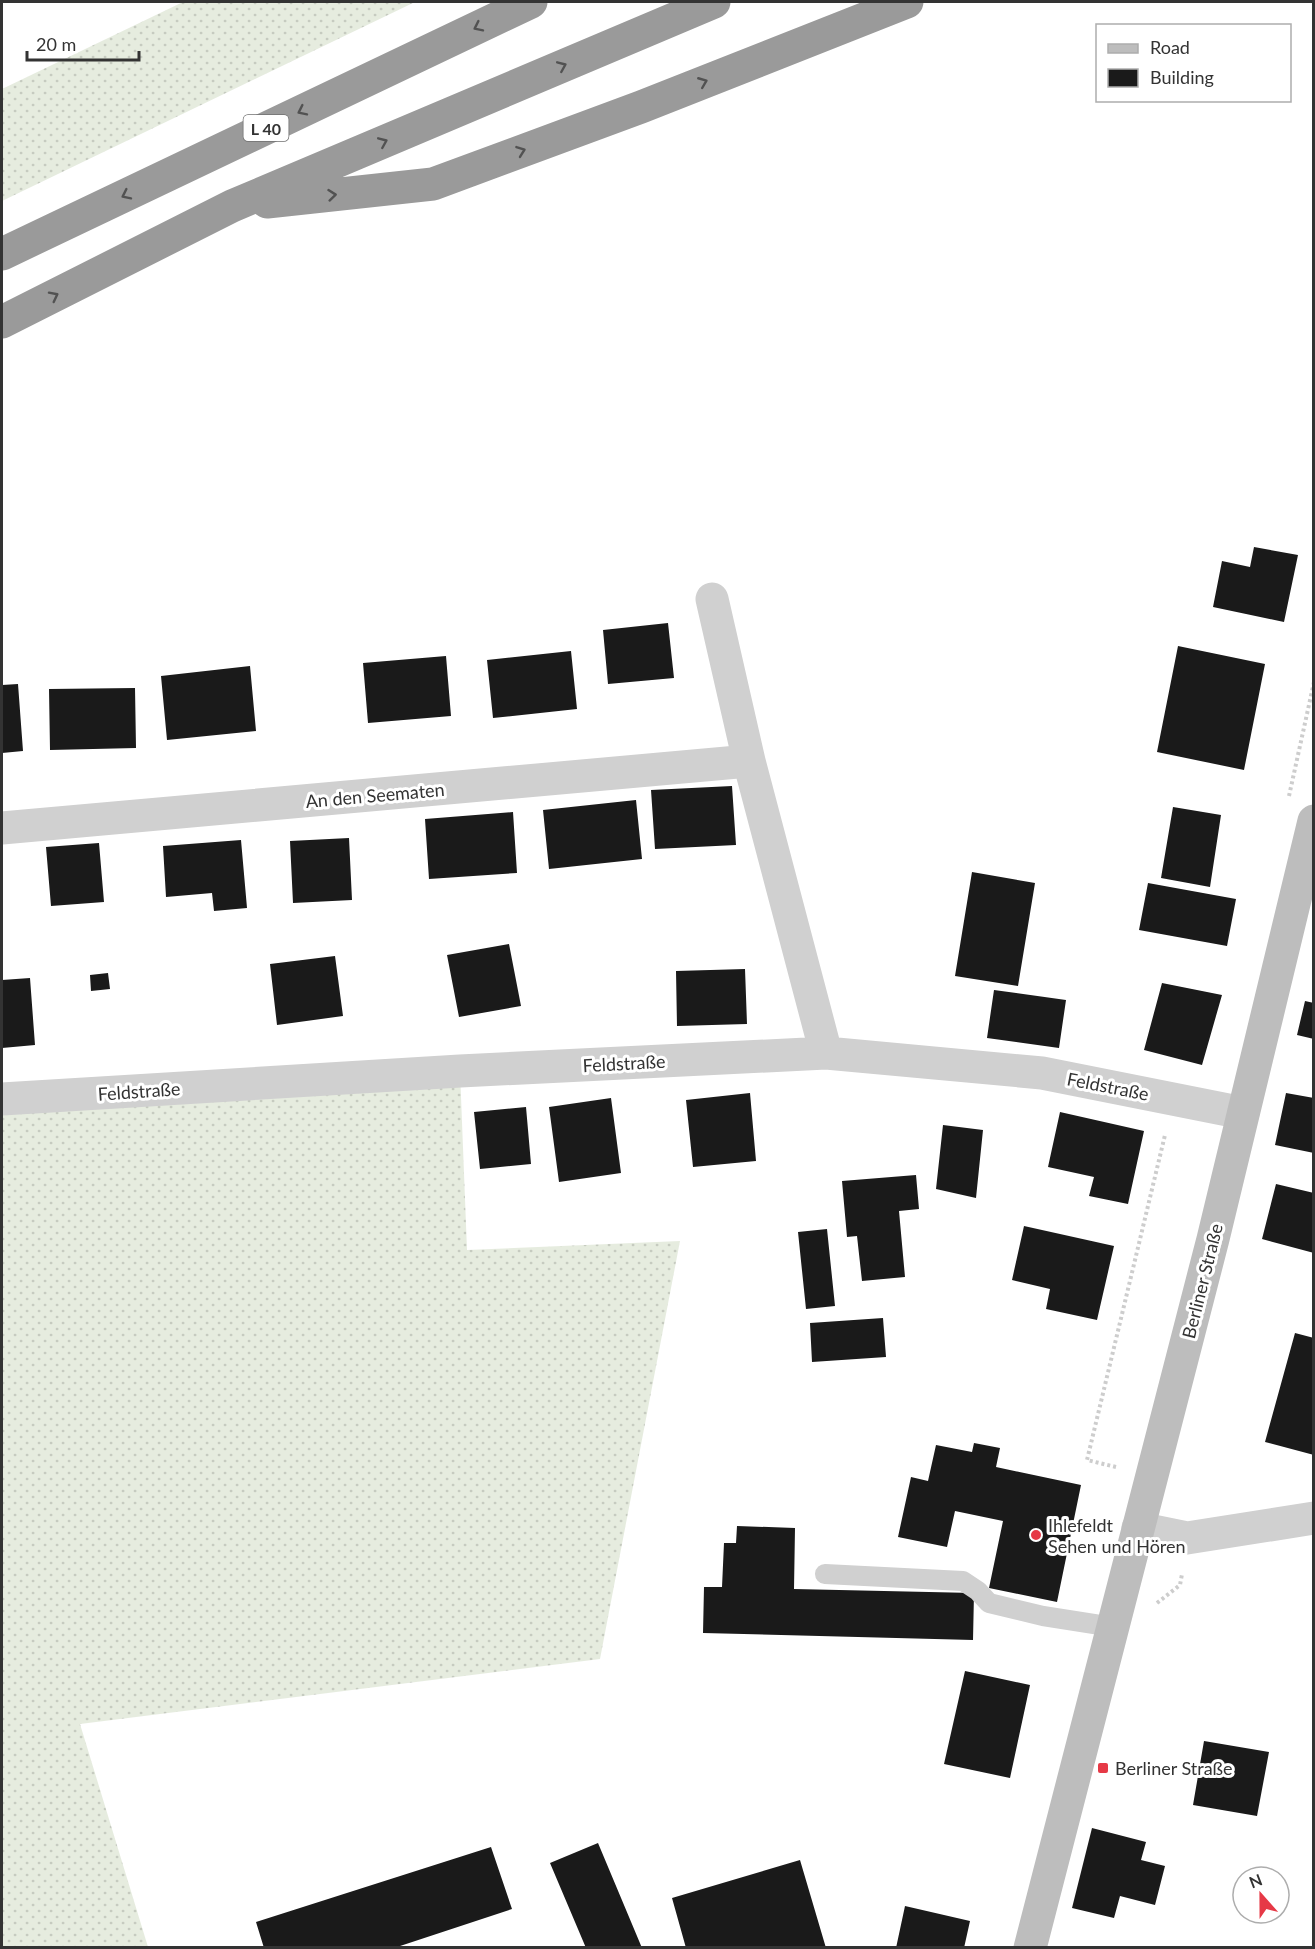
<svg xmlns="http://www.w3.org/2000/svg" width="1315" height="1949" font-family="Lato,sans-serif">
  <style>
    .grass { fill: url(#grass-dots) }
    .building { fill: #1a1a1a }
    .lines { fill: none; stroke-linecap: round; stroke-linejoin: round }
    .path { stroke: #cdcdcd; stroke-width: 4; stroke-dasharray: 3 3; stroke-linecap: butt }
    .lane { stroke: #d0d0d0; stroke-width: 20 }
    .street { stroke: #d0d0d0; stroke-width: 33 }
    .secondary { stroke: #bdbdbd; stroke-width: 33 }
    .highway { stroke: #9a9a9a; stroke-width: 33 }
    .oneway { stroke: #525252 }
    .poi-dot { fill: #e63946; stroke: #fff; stroke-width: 2 }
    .labels { text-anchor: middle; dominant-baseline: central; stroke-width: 6; stroke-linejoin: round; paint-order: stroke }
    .shield { fill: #fff; stroke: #707070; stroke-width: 1.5 }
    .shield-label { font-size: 16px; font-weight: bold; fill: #333 }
    .street-label { font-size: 18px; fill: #333; stroke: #fff }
    .poi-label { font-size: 18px; fill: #333; stroke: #fff; text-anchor: start }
  </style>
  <defs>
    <pattern id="grass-dots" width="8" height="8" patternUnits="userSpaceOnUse" patternTransform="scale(1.5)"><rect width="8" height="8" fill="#e6ecdf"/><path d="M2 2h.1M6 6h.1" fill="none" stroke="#c6cbc0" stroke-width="1.8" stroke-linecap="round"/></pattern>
  </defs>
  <rect width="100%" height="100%" fill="#fff"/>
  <path class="grass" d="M183,2H415L2,201V89Z
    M460,1071L467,1250L680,1241L600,1659L80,1724L148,1947L2,1948V1099Z"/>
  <path class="building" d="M1254,547L1298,555L1284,622L1213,607L1222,561L1250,567Z
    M668,623L674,678L608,684L603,630Z
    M1178,646L1265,664L1244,770L1157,752Z
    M571,651L577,709L493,718L487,660Z
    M446,656L451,716L368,723L363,663Z
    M250,666L256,731L167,740L161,676Z
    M18,684L23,751L2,753V685Z
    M135,688L136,748L50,750L49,689Z
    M732,786L736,845L655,849L651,790Z
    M636,800L642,859L549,869L543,810Z
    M1173,807L1221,815L1210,887L1161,878Z
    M513,812L517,873L429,879L425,819Z
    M349,838L352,900L293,903L290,841Z
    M241,840L247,908L214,911L212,893L166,897L163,846Z
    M99,843L104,902L51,906L46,847Z
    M972,872L1035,883L1018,986L955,976Z
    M1148,883L1236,899L1227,946L1139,930Z
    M509,944L521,1006L459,1017L447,955Z
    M335,956L343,1016L277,1025L270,964Z
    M745,969L747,1024L677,1026L676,971Z
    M108,973L110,989L91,991L90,975Z
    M30,978L35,1045L2,1048V980Z
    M1162,983L1222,995L1202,1065L1144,1050Z
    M994,990L1066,1000L1059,1048L987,1038Z
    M1305,1001L1314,1003V1039L1297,1035Z
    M750,1093L756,1161L693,1167L686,1100Z
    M1286,1093L1314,1098V1153L1275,1145Z
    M611,1098L621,1173L559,1182L549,1107Z
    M526,1107L531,1164L480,1169L474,1112Z
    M1060,1112L1144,1131L1128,1204L1089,1196L1094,1177L1048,1167Z
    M943,1125L983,1130L976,1198L936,1189Z
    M916,1175L919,1209L899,1211L905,1277L862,1281L857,1236L847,1237L842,1181Z
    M1276,1184L1314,1193V1253L1262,1239Z
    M1024,1226L1114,1246L1097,1320L1046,1309L1050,1289L1012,1280Z
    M827,1229L835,1306L806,1309L798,1232Z
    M883,1318L886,1357L812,1362L810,1323Z
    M1295,1333L1314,1338V1455L1265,1442Z
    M974,1443L1000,1448L996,1467L1081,1485L1057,1602L989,1588L1003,1521L955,1511L947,1547L898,1537L911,1477L928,1481L936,1445L972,1452Z
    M737,1526L795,1528L794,1589L974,1593L973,1640L703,1633L704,1587H722L724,1543H736Z
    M965,1671L1030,1685L1010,1778L944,1764Z
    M1204,1741L1269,1752L1257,1816L1193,1805Z
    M1092,1828L1146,1842L1141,1860L1165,1866L1155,1905L1120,1896L1114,1918L1072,1908Z
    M598,1843L642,1948H586L550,1863Z
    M491,1847L512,1909L394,1948H264L256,1922Z
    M800,1860L826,1948H686L672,1898Z
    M905,1906L970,1921L964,1948H896Z"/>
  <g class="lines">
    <path class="path" d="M1289,796L1314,682
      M1116,1467L1087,1460L1165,1135
      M1157,1603L1180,1585L1182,1574"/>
    <path class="lane" d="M825,1574L963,1581L978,1591L989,1603L1043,1616L1113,1627"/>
    <path class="street" d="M712,599L749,761L826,1053
      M2,828L749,761
      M2,1099L460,1071L826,1053L1042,1073L1243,1113
      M1138,1528L1187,1538L1314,1518"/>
    <path class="secondary" d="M1030,1948L1213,1239L1314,821"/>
    <path class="highway" d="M267,202L433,184L641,107L907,2
      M2,254L531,2
      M2,322L232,206L714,2"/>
  </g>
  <defs><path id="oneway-chevron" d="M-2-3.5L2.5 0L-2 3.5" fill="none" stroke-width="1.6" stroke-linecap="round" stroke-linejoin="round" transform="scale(1.5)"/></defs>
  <g class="oneway">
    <use href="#oneway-chevron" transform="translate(478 27) rotate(154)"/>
    <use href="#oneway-chevron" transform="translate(562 66) rotate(-23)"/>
    <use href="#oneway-chevron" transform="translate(703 82) rotate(-22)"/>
    <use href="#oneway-chevron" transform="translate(302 111) rotate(154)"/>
    <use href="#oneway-chevron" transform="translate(383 142) rotate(-23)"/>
    <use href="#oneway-chevron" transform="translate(521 151) rotate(-20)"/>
    <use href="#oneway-chevron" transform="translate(126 195) rotate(154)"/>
    <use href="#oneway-chevron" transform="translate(332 195) rotate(-6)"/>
    <use href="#oneway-chevron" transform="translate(54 296) rotate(-27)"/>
  </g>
  <g class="poi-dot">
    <circle cx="1036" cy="1535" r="6"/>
    <rect x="1097" y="1762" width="12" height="12" rx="3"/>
  </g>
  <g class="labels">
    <rect class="shield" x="243.5" y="115" width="45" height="26" rx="4.5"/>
    <g class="shield-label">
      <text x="266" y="128">L 40</text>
    </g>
    <g class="street-label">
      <text transform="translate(375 795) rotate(-5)">An den Seematen</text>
      <text transform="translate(624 1063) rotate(-3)">Feldstraße</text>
      <text transform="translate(1108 1086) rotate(11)">Feldstraße</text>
      <text transform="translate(139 1091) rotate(-4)">Feldstraße</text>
      <text transform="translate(1202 1281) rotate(-76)">Berliner Straße</text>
    </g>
    <g class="poi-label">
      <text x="1048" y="1525">Ihlefeldt<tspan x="1048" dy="21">Sehen und Hören</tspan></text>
      <text x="1115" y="1768">Berliner Straße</text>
    </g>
  </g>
  <rect width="1315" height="1949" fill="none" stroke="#333333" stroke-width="6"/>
  <rect x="1096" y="24" width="195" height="78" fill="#ffffff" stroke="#adadad" stroke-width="1.5"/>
  <rect x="1108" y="44" width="30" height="9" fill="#bdbdbd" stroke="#adadad" stroke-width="1.5"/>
  <text x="1150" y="54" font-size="18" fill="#333333">Road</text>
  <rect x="1108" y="69" width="30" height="18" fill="#1a1a1a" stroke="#adadad" stroke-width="1.5"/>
  <text x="1150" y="84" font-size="18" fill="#333333">Building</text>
  <g transform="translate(1261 1895) rotate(339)"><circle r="28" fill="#ffffff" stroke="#adadad" stroke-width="1.5"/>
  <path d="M0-4.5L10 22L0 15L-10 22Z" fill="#e63946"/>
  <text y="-9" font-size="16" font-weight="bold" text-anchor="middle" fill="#333333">N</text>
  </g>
  <path d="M27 51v9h112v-9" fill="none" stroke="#333333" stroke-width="3"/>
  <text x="36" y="51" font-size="18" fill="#333333" stroke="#ffffff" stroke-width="4.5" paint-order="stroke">20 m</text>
</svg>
